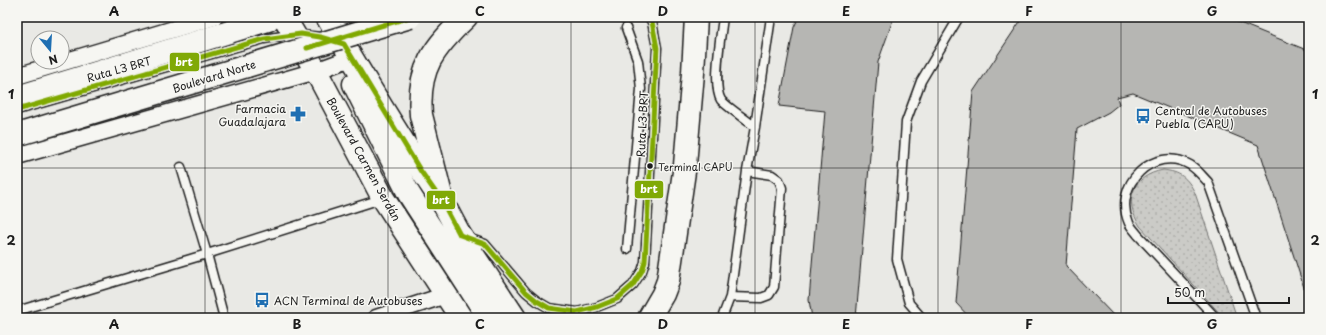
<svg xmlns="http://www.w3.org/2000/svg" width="1326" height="335" font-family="'Playpen Sans',sans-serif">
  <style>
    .grass { fill: url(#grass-dots); stroke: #747472 }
    .building { fill: #b6b6b3; stroke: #1c1c1c }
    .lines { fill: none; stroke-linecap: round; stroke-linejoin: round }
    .lane-casing { stroke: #1c1c1c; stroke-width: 11 }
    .street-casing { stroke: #1c1c1c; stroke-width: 19 }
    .secondary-casing { stroke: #1c1c1c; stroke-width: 25 }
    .primary-casing { stroke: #1c1c1c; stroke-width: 25 }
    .lane { stroke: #f6f6f2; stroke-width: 8 }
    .street { stroke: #f6f6f2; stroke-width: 16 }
    .secondary { stroke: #f6f6f2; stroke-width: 22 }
    .primary { stroke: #f6f6f2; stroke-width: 22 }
    .secondary-bridge-casing { stroke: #1c1c1c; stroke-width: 25; stroke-linecap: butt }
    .secondary-bridge { stroke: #f6f6f2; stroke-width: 22 }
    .bus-1-casing { stroke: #f6f6f2; stroke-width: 8 }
    .bus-1 { stroke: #80a906; stroke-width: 5 }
    .grid { fill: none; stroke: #1c1c1c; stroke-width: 1; stroke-opacity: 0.55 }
    .bus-dot { fill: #1c1c1c; stroke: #f6f6f2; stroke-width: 1.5 }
    .labels { text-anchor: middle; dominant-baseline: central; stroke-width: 3; stroke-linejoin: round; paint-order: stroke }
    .bus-label { font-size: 10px; fill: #1c1c1c; stroke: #f6f6f2; text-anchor: start }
    .street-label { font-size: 11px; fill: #1c1c1c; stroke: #f6f6f2 }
    .poi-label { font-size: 11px; fill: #1c1c1c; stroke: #f6f6f2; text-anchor: start }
    .line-badge { stroke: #f6f6f2; stroke-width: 1.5 }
    .badge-label { font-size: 11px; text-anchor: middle; font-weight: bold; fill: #fff }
    .neatline { fill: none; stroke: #1c1c1c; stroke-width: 1.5 }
    .grid-label { font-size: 13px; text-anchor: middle; font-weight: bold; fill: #1c1c1c }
  </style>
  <defs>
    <pattern id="grass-dots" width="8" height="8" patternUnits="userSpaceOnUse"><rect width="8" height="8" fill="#cbcbc7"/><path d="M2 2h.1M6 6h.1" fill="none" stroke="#aeaeaa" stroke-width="1.8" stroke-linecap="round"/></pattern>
  </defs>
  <rect width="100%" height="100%" fill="#e9e9e5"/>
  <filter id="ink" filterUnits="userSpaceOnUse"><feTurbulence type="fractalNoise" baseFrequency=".025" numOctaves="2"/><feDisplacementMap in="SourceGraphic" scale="8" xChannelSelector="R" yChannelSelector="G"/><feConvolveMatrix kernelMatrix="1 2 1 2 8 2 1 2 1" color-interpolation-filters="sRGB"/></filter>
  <g filter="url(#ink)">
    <path class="grass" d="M1163,170C1180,172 1187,177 1195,193L1237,318H1224L1140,226C1123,200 1132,176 1163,170Z"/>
    <path class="building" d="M799,17H894L878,62L856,318H812L809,300L825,111L779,106L794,27Z
      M1023,17H1225L1309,51V294H1306L1258,145L1133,93L1117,97L1119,104L1109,112L1077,129L1066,266L1116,318H970L956,303L973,92Z"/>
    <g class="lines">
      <defs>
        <path id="lane" d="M723,17C721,35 712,86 721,100C726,106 748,121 755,127
          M626,28L638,61L641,89L627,249
          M17,110L264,39L295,34L320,37
          M181,167L207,254L224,318
          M468,238L485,244L526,292L537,301L549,308L577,312L597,307L617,299L633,285L642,271L645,262L657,48L652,22L649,17
          M730,297L761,298L769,295L774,287L782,188L779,180L772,175L747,171
          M17,311L207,254L381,199
          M722,318L730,297L747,171L755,127L771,17
          M922,318L909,303L897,259L906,122L921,81L959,17
          M1216,318L1138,235C1135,231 1131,227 1129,223C1112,185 1154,144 1190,165C1198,170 1202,176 1208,182L1256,318"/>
        <path id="street" d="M17,76L214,17
          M17,156L316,71L351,58
          M376,318L446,295"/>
        <path id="secondary" d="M284,17L316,71L383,198L461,318
          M327,17C365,79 401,142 442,201
          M17,97L268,20
          M17,135L247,66"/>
        <path id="primary" d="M466,17C434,48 417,68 421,115L443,203L460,235L515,318
          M349,23L352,17
          M354,84L409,194L489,318
          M649,318L663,294L668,281L685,165L693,73L696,17"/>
      </defs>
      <use href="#lane" class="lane-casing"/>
      <use href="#street" class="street-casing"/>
      <use href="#secondary" class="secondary-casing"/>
      <use href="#primary" class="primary-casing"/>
      <use href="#lane" class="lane"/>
      <use href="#street" class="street"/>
      <use href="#secondary" class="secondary"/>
      <use href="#primary" class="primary"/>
      <defs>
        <path id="secondary-bridge" d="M247,66L410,17"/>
      </defs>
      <use href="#secondary-bridge" class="secondary-bridge-casing"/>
      <use href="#secondary-bridge" class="secondary-bridge"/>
      <defs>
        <path id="bus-1" d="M307,48L410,17
          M17,110L264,39L301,34L320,37L344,44L420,170L443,203L460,235L485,244L526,292L537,301L549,308L577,312L597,307L617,299L633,285L642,271L645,262L657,48L652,22L649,17"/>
      </defs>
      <use href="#bus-1" class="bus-1-casing"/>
      <use href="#bus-1" class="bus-1"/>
    </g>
  </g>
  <path class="grid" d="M205,17V318M388,17V318M571,17V318M755,17V318M938,17V318M1121,17V318M17,168H1309"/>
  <defs>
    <symbol id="pharmacy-bare" viewBox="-9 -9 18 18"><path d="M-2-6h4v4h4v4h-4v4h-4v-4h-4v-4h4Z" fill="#1f6fb2" stroke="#f6f6f2" stroke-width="2.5" paint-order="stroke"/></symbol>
    <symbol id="bus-bare" viewBox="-9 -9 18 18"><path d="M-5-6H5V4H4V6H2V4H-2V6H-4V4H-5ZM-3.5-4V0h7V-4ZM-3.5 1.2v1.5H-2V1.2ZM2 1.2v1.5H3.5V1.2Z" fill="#1f6fb2" stroke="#f6f6f2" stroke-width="2.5" paint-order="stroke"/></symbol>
  </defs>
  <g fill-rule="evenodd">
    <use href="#pharmacy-bare" x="287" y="103" width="22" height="22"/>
    <use href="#bus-bare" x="1132" y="105" width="22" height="22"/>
    <use href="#bus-bare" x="251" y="289" width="22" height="22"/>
  </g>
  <circle class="bus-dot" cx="650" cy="166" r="3.5"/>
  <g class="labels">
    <g class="bus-label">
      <text x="658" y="166">Terminal CAPU</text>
    </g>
    <g class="street-label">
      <text transform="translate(119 69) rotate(-16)">Ruta L3 BRT</text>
      <text transform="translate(214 76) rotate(-17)">Boulevard Norte</text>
      <text transform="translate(642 124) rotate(-87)">Ruta L3 BRT</text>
      <text transform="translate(364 159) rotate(61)">Boulevard Carmen Serdán</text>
    </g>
    <g class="poi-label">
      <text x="286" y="108" text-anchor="end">Farmacia<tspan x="286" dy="13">Guadalajara</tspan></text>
      <text x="1155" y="110">Central de Autobuses<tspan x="1155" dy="13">Puebla (CAPU)</tspan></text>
      <text x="274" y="300">ACN Terminal de Autobuses</text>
    </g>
  </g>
  <g class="line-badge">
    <rect x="169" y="52" width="31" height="20" rx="4" fill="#80a906"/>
    <rect x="634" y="180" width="30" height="19" rx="4" fill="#80a906"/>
    <rect x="426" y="190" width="30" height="20" rx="4" fill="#80a906"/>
  </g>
  <g class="badge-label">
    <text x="184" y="66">brt</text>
    <text x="649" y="193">brt</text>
    <text x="441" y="204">brt</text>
  </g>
  <rect width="1326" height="335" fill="none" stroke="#f6f6f2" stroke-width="44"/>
  <g transform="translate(50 50) rotate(162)"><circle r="19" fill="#f6f6f2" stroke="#9f9f9c"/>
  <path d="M0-3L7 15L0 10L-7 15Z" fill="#1f6fb2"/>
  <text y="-6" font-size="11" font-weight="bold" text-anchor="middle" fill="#1c1c1c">N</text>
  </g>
  <path d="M1168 297v6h121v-6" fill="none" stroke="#1c1c1c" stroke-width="2"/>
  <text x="1174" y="297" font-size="12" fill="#1c1c1c" stroke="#f6f6f2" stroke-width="3" paint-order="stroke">50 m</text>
  <rect x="22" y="22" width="1282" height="291" class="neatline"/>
  <g class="grid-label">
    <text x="114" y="16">A</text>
    <text x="297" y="16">B</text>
    <text x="480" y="16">C</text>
    <text x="663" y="16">D</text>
    <text x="846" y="16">E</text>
    <text x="1029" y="16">F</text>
    <text x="1212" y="16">G</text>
    <text x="11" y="99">1</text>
    <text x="1315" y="99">1</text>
    <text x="11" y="245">2</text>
    <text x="1315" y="245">2</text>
    <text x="114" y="329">A</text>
    <text x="297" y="329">B</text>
    <text x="480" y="329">C</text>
    <text x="663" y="329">D</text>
    <text x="846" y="329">E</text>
    <text x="1029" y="329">F</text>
    <text x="1212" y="329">G</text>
  </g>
</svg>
